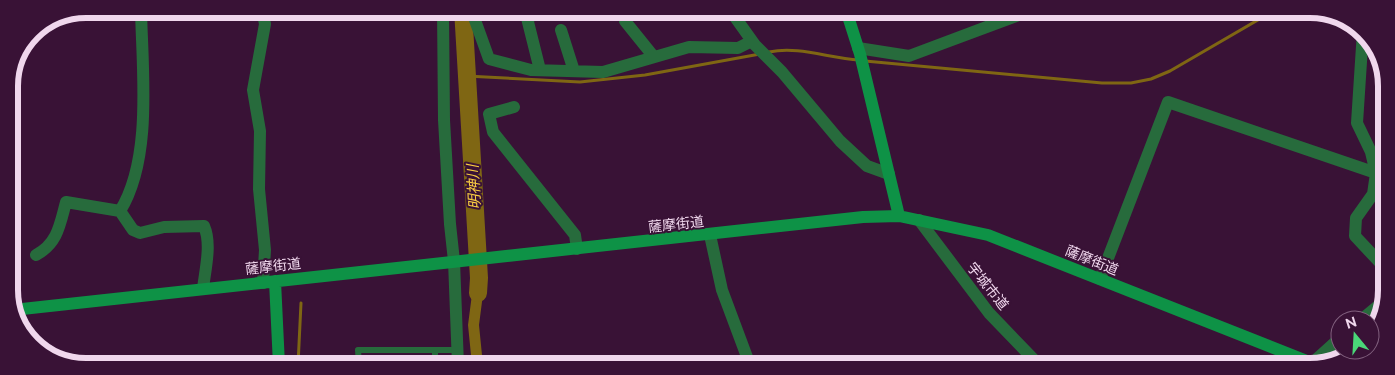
<svg xmlns="http://www.w3.org/2000/svg" width="1395" height="375" font-family="Raleway,'Noto Sans JP',sans-serif">
  <style>
    .water { fill: #7f6613 }
    .lines { fill: none; stroke-linecap: round; stroke-linejoin: round }
    .stream { stroke: #7f6613; stroke-width: 3 }
    .river { stroke: #7f6613; stroke-width: 18 }
    .lane { stroke: #276b3c; stroke-width: 6 }
    .street { stroke: #276b3c; stroke-width: 12 }
    .secondary { stroke: #0e9246; stroke-width: 12 }
    .labels { text-anchor: middle; dominant-baseline: central; stroke-width: 4; stroke-linejoin: round; paint-order: stroke }
    .street-label { font-size: 14px; fill: #f0d7ed; stroke: #391236 }
    .water-label { font-size: 15px; font-style: italic; fill: #face42; stroke: #391236 }
    .rim { fill: none; stroke: #f0d7ed; stroke-width: 6 }
  </style>
  <rect width="100%" height="100%" fill="#391236"/>
  <path class="water" d="M475,271H486L479,325L483,365H472L468,325Z"/>
  <g class="lines">
    <path class="stream" d="M769,52C799,46 828,58 859,60
      M865,61L1102,83H1131L1151,79L1170,71L1275,10
      M466,76L580,82L645,75L760,54
      M298,365L301,303"/>
    <path class="river" d="M463,9L479,278L478,293"/>
    <path class="lane" d="M435,350V365
      M359,365L358,350H456"/>
    <path class="street" d="M262,9L265,24L253,90L260,131L259,189L265,250L263,283
      M443,9L444,120L450,224L454,261L458,365
      M471,9L489,59L531,70L603,72L689,47L738,48L752,41
      M730,10L755,45L782,72L840,141L867,166L889,174
      M625,21L654,57
      M561,30L574,71
      M1363,31L1357,123L1371,152L1376,173L1373,194L1356,218L1355,236L1385,268
      M858,48L909,56L1032,10
      M540,70L527,18L546,9
      M514,107L489,114L493,132L575,235L577,249
      M120,211L133,230L140,233L164,227L204,226C212,244 205,270 203,289
      M919,220L989,313L1040,366
      M710,235L722,290L750,365
      M36,255C58,243 60,224 66,202L120,211C153,158 142,69 141,9
      M1100,279L1168,102L1376,173
      M1361,320L1385,300
      M834,366C842,361 847,361 854,366
      M1309,366L1340,338"/>
    <path class="secondary" d="M846,10L860,54L899,216
      M275,281L279,365
      M13,310L863,217L899,216L988,235L1317,365"/>
  </g>
  <g class="labels">
    <g class="street-label">
      <text transform="translate(676 224) rotate(-6)">薩摩街道</text>
      <text transform="translate(1092 260) rotate(22)">薩摩街道</text>
      <text transform="translate(273 266) rotate(-6)">薩摩街道</text>
      <text transform="translate(988 286) rotate(51)">宇城市道</text>
    </g>
    <g class="water-label">
      <text transform="translate(474 187) rotate(-93)">明神川</text>
    </g>
  </g>
  <path d="M0 0H1395V375H0ZM86 18H1310A68 68 0 0 1 1378 86V290A68 68 0 0 1 1310 358H86A68 68 0 0 1 18 290V86A68 68 0 0 1 86 18Z" fill="#391236" fill-rule="evenodd"/>
  <path class="rim" d="M86 18H1310A68 68 0 0 1 1378 86V290A68 68 0 0 1 1310 358H86A68 68 0 0 1 18 290V86A68 68 0 0 1 86 18Z"/>
  <g transform="translate(1355 335) rotate(342)"><circle r="24" fill="#391236" stroke="#82617f"/>
  <path d="M0-4L9 19L0 12L-9 19Z" fill="#4ad778"/>
  <text y="-8" font-size="14" font-weight="bold" text-anchor="middle" fill="#f0d7ed">N</text>
  </g>
</svg>
